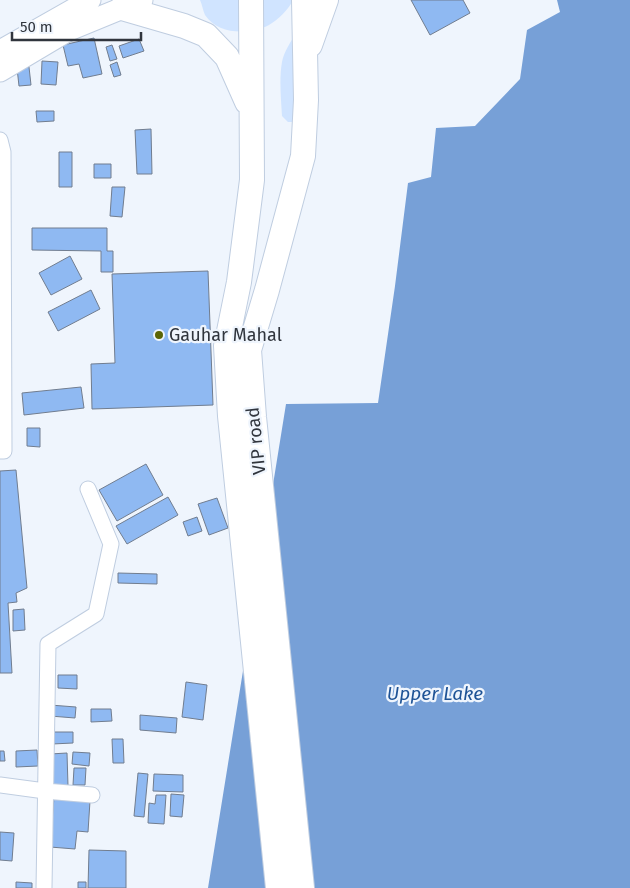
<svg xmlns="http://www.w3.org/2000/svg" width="630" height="888" font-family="'Fira Sans',sans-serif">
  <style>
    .green { fill: #d0e4ff }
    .water { fill: #77a0d7 }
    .building { fill: #8fb9f2; stroke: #717d8f }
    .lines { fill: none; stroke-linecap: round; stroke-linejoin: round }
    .minor-casing { stroke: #bfcde0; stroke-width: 17 }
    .secondary-casing { stroke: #bfcde0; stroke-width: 23 }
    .primary-casing { stroke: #bfcde0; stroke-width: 26 }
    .minor { stroke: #fff; stroke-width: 15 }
    .secondary { stroke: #fff; stroke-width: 21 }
    .primary { stroke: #fff; stroke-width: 24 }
    .poi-dot { fill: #5b6506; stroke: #eff5fd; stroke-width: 2 }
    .labels { text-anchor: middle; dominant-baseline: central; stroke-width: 4.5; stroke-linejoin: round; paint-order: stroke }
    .poi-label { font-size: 18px; fill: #30353d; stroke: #eff5fd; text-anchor: start }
    .street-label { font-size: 18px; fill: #30353d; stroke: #eff5fd }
    .water-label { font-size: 19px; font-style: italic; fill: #1e5396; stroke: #eff5fd }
  </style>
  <rect width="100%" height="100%" fill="#eff5fd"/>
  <path class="green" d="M200,0H293C289,9 278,20 269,25C250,35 218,35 205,15C203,11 202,4 200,0Z
    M322,0L294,122H288L282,116C281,98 279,79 282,62C286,42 310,16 322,0Z"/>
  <path class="water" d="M557,0H630V888H208L286,404L378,403L395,286L408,183L431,177L436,128L475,126L520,79L527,30L560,12Z"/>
  <path class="building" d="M411,0H463L470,13L430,35Z
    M94,38L102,74L83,78L79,64L68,66L63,45Z
    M139,39L144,51L123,58L119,46Z
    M112,45L117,59L110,61L106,47Z
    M42,61L58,62L56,85L41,84Z
    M117,62L121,75L114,77L110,65Z
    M29,67L31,85L19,86L17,68Z
    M36,111H54V121L37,122Z
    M151,129L152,174H137L135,130Z
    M59,152H72V187H59Z
    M94,164H111V178H94Z
    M112,187H125L122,217L110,216Z
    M32,228H107V251H113V272H101V251L32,250Z
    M70,256L82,279L51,295L39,273Z
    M208,271L213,405L92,409L91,364L115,363L112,274Z
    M91,290L100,309L58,331L48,312Z
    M81,387L84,408L24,415L22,393Z
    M27,428H40V447L27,446Z
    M146,464L163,495L117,521L99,490Z
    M16,470L27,588L16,593L17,602L8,603L12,673H0V471Z
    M168,497L178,515L127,544L116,526Z
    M217,498L228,528L209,535L198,504Z
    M197,517L202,531L188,536L183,522Z
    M118,573L157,574V584L118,583Z
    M24,609L25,630L13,631V610Z
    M58,675H77V689L58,688Z
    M186,682L207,685L203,720L182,717Z
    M50,705L76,707L75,718L50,716Z
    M91,709H111L112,721L91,722Z
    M140,715L177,718L176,733L140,730Z
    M52,732H73V743L52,744Z
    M112,739H123L124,763H113Z
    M37,750L38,766L16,767V751Z
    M0,751H4L5,761H0Z
    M73,752L90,753L89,766L72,764Z
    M67,753L68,786L51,787L50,754Z
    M74,768H86L85,785H73Z
    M138,773L148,774L144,817L134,816Z
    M154,774L183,775V792L153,791Z
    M171,794L184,795L182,817L170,816Z
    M156,795H166L164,824L148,823L149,803L155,804Z
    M54,797L90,801L88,832L77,831L75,849L50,847Z
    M0,832L14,833L12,861L0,860Z
    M89,850L126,851V888H88Z
    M16,882L32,883V888H16Z
    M78,882H86V888H78Z"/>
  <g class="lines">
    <defs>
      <path id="minor" d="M0,140L3,152L4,451H0
        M0,785L45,791L92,795
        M44,888L48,644L96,614L111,544L88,489"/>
      <path id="secondary" d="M0,51L90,0
        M0,71L69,30L142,0"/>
      <path id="primary" d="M251,0L252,180L239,282L226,346L230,416L278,888
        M122,8L184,26L206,35L227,57L247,102
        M310,45L326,0
        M302,888L254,417L249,350L267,290L303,156L306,100L304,0"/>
    </defs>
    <use href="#minor" class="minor-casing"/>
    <use href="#secondary" class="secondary-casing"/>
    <use href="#primary" class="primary-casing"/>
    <use href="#minor" class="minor"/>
    <use href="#secondary" class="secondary"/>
    <use href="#primary" class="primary"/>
  </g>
  <circle class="poi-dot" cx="159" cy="335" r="5"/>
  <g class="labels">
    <g class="poi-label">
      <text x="169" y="335">Gauhar Mahal</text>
    </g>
    <g class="street-label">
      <text transform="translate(256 441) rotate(-96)">VIP road</text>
    </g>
    <g class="water-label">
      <text x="435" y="693">Upper Lake</text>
    </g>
  </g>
  <path d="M12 32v8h129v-8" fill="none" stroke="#30353d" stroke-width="2.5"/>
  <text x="20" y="32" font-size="15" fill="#30353d" stroke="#eff5fd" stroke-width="4" paint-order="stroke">50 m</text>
</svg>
